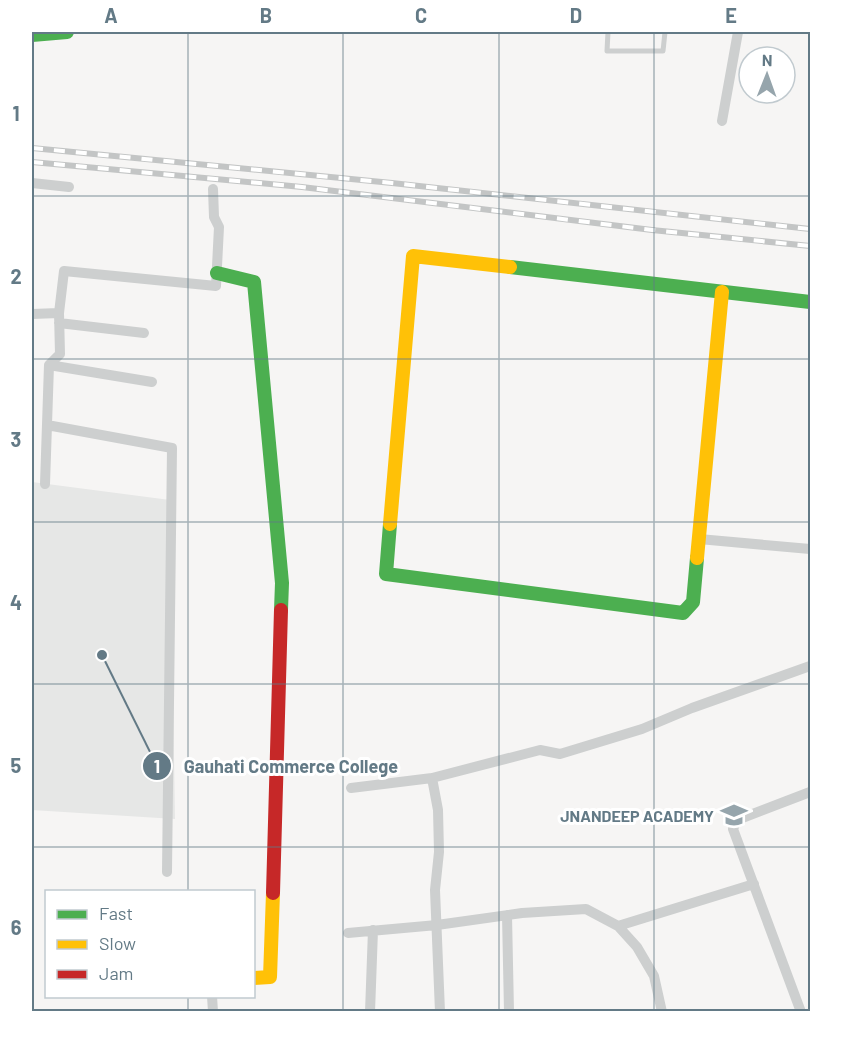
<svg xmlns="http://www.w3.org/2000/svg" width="842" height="1043" font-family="Barlow,sans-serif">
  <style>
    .built { fill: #e6e7e6 }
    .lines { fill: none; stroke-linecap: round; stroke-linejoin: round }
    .lane { stroke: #cdcfcf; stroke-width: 5 }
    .street { stroke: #cdcfcf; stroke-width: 10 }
    .fast { stroke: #4caf50; stroke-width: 14 }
    .slow { stroke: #ffc107; stroke-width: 14 }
    .jam { stroke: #c62828; stroke-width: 14 }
    .rail-casing { stroke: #c3c5c5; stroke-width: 6 }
    .rail { stroke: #fff; stroke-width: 4; stroke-dasharray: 11; stroke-linecap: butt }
    .grid { fill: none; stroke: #637a86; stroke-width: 1.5; stroke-opacity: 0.55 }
    .labels { text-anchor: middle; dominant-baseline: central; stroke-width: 6; stroke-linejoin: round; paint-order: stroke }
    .poi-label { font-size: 16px; font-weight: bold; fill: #637a86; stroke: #fff; text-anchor: end }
    .leader { fill: none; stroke: #637a86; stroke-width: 2 }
    .callout-dot { fill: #637a86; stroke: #fff; stroke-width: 2 }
    .mark-label { font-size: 18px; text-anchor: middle; font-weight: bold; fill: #fff }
    .callout-label { font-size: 18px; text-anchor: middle; font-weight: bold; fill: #637a86; stroke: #fff; stroke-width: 6; stroke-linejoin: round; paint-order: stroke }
    .neatline { fill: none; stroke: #637a86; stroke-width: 2 }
    .grid-label { font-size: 20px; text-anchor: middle; font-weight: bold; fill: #637a86 }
  </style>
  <rect width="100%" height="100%" fill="#f6f5f4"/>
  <path class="built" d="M32,482L170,500L175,819L32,810Z"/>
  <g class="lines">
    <path class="lane" d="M608,32L607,51H663L665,32"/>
    <path class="street" d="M722,121L738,32
      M32,183L69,187
      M59,313L64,271L216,286L219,227L214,217L213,189
      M32,314L59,313L60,354L49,365L45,484
      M59,323L144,333
      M49,365L152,382
      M47,425L172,448L167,872
      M699,539L810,549
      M432,778L438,810L439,852L435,890L440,1012
      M351,788L432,778L540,750L560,754L642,729L692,708L810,666
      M507,915L509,1012
      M618,926L754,884
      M348,933L437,925L522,913L586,909L618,926L637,947L654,976L662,1012
      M212,996L213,1012
      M370,1012L373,930
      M801,1012L733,829L737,820L810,792"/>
    <path class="fast" d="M32,35L67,32
      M510,267L810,302
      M217,273L254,282L282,583L281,610
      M390,524L386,574L683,613L693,602L697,558"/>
    <path class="slow" d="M390,524L413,256L510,267
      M697,558L722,292
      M254,978L270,977L273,893"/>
    <path class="jam" d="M273,893L281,610"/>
    <defs>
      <path id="rail" d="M32,148L392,183L810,229
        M32,162L302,187L652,230L810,246"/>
    </defs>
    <use href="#rail" class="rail-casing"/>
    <use href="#rail" class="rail"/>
  </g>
  <path class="grid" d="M188,32V892M343,32V1012M499,32V1012M654,32V1012M32,196H810M32,359H810M32,522H810M32,684H810M32,847H810M188,996V1012"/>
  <defs>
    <symbol id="school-bare" viewBox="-9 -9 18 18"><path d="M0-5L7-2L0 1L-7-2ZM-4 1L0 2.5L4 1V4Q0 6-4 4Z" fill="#96a5ac" stroke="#fff" stroke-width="2.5" paint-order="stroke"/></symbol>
  </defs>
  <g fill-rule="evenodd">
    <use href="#school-bare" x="715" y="796" width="38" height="38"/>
  </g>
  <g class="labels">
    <g class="poi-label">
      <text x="714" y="815">JNANDEEP ACADEMY</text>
    </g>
  </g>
  <path class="leader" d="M102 655L157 766"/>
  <g class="callout-dot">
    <circle cx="102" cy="655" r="6"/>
    <circle cx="157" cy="766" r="15"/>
  </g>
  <g class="mark-label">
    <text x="157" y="773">1</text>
  </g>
  <g class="callout-label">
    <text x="291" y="773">Gauhati Commerce College</text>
  </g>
  <rect width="842" height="1043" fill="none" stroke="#ffffff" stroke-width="66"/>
  <rect x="45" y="890" width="210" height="108" fill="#ffffff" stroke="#c1cacf" stroke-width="1.5"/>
  <rect x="57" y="910" width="30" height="9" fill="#4caf50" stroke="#c1cacf" stroke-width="1.5"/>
  <text x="99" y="920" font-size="18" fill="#637a86">Fast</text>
  <rect x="57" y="940" width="30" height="9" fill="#ffc107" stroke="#c1cacf" stroke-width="1.5"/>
  <text x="99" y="950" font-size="18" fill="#637a86">Slow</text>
  <rect x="57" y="970" width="30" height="9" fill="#c62828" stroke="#c1cacf" stroke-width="1.5"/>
  <text x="99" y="980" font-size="18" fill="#637a86">Jam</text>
  <g transform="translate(767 75) rotate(1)"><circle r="28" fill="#ffffff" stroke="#c1cacf" stroke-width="1.5"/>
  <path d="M0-4.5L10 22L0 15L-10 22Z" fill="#96a5ac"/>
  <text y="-9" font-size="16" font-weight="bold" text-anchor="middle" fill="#637a86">N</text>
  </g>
  <rect x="33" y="33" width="776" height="977" class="neatline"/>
  <g class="grid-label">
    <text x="111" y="23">A</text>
    <text x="266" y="23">B</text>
    <text x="421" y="23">C</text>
    <text x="576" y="23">D</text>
    <text x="731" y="23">E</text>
    <text x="16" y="121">1</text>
    <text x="16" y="284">2</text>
    <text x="16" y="447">3</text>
    <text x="16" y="610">4</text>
    <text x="16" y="773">5</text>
    <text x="16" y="935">6</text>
  </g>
</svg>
